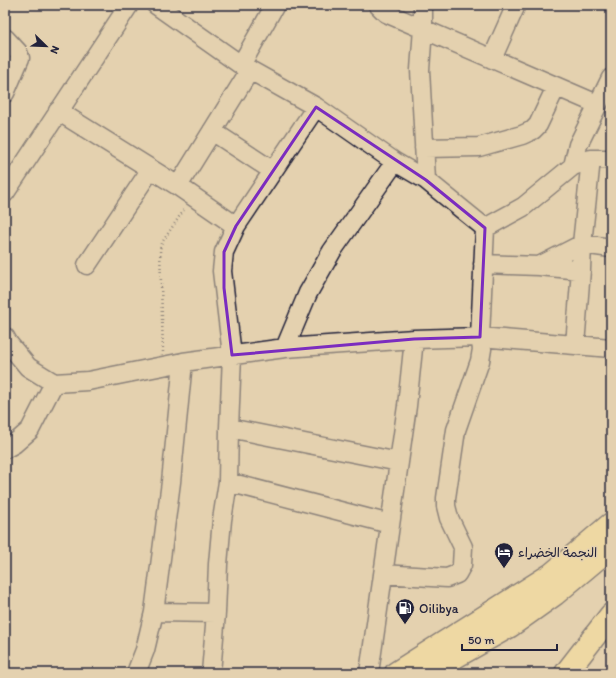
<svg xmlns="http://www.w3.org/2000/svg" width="616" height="678" font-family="Itim,'Playpen Sans Arabic',sans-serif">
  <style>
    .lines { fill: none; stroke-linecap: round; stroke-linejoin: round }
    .minor-casing { stroke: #22223b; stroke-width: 21 }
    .major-casing { stroke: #22223b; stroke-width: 25 }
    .path { stroke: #22223b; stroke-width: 2.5; stroke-dasharray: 1 3; stroke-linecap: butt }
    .minor { stroke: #e4d1af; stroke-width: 18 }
    .major { stroke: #fadf96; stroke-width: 22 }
    .marked { fill: none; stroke: #7b2cbf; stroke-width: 3; stroke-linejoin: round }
    .labels { text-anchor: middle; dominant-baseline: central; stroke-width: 3; stroke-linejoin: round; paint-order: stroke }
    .poi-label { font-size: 13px; fill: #22223b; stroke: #e4d1af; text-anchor: start }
  </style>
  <rect width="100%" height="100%" fill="#e4d1af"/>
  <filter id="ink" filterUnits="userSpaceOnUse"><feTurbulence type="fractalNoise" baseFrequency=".025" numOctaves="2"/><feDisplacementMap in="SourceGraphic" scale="8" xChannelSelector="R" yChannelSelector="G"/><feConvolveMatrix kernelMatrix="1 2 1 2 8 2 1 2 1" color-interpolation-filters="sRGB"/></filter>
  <g filter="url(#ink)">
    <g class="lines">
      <defs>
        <path id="minor" d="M156,5L241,65L316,107L395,162L426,180L485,228L480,337L482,349L480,361L456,430L446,498V506L449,518L463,547L462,565L457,574L447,578L383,574
          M378,5L386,13L597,104
          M423,5V28L420,70L426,180
          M5,38L18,52L20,58L5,93
          M492,59L516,5
          M241,65L275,5
          M58,111L178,186L236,226
          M212,131L273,171
          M424,148L479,147L522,135L533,130L538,125L556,87
          M573,166L578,145L611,78
          M178,186L250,70
          M5,193L129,5
          M485,228L523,207L573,166L591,159H611
          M483,264L539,266L581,270
          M87,265L151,169
          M539,266L582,244L611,248
          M5,337L9,344L28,367L54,383L88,381L183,362L285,348L414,339L480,337L611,348
          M575,345L581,270L582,244L591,159
          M285,348L308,293L332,251L395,162
          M229,428L399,462
          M5,449L14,444L30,430L54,383
          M228,482L390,524
          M154,612L216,613
          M136,673L145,650L154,612L171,482L183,362
          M211,673L216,613L218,564L222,520L228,482L229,428L232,355L224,288L222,271L224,252L236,226L316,107
          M369,673L407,406L414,339"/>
        <path id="major" d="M396,673L552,574L611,524
          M427,673L510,626L555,594L611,547
          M566,673L611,615"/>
      </defs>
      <use href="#minor" class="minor-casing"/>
      <use href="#major" class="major-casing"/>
      <path class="path" d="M163,352L160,249L163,241L185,208"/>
      <use href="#minor" class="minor"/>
      <use href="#major" class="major"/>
    </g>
  </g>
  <path d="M0 0H616V678H0ZM316,107L426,180L485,228L480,337L414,339L232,355L224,288V252L236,226Z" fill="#e4d1af" fill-opacity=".55" fill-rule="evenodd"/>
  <path class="marked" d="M316,107L426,180L485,228L480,337L414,339L232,355L224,288V252L236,226Z"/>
  <defs>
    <symbol id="hotel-pin" viewBox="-11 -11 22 30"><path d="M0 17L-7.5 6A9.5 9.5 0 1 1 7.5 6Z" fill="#22223b" stroke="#e4d1af"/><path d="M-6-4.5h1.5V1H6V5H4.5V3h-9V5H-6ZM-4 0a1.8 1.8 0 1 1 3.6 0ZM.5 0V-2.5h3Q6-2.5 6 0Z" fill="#fff"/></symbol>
    <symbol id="fuel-pin" viewBox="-11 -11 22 30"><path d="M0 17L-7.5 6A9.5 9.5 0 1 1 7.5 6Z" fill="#22223b" stroke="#e4d1af"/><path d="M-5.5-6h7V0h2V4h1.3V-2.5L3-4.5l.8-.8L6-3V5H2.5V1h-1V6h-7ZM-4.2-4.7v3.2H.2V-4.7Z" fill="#fff"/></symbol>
  </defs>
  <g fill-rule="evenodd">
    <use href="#hotel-pin" x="493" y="541" width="22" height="30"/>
    <use href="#fuel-pin" x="394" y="597" width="22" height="30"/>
  </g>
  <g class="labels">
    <g class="poi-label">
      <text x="518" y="552">النجمة الخضراء</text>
      <text x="419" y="608">Oilibya</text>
    </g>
  </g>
  <rect width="616" height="678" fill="none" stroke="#e4d1af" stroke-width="20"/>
  <rect x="10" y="10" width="596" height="658" fill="none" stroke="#22223b" stroke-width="1.5" filter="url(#ink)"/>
  <g transform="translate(46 46) rotate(113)" stroke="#e4d1af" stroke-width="3" paint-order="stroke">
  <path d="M0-3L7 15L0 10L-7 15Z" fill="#22223b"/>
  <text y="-6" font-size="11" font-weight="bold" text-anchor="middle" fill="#22223b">N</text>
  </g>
  <path d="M462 644v6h95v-6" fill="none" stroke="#22223b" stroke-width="2"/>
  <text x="468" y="644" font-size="12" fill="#22223b" stroke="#e4d1af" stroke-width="3" paint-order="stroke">50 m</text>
</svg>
